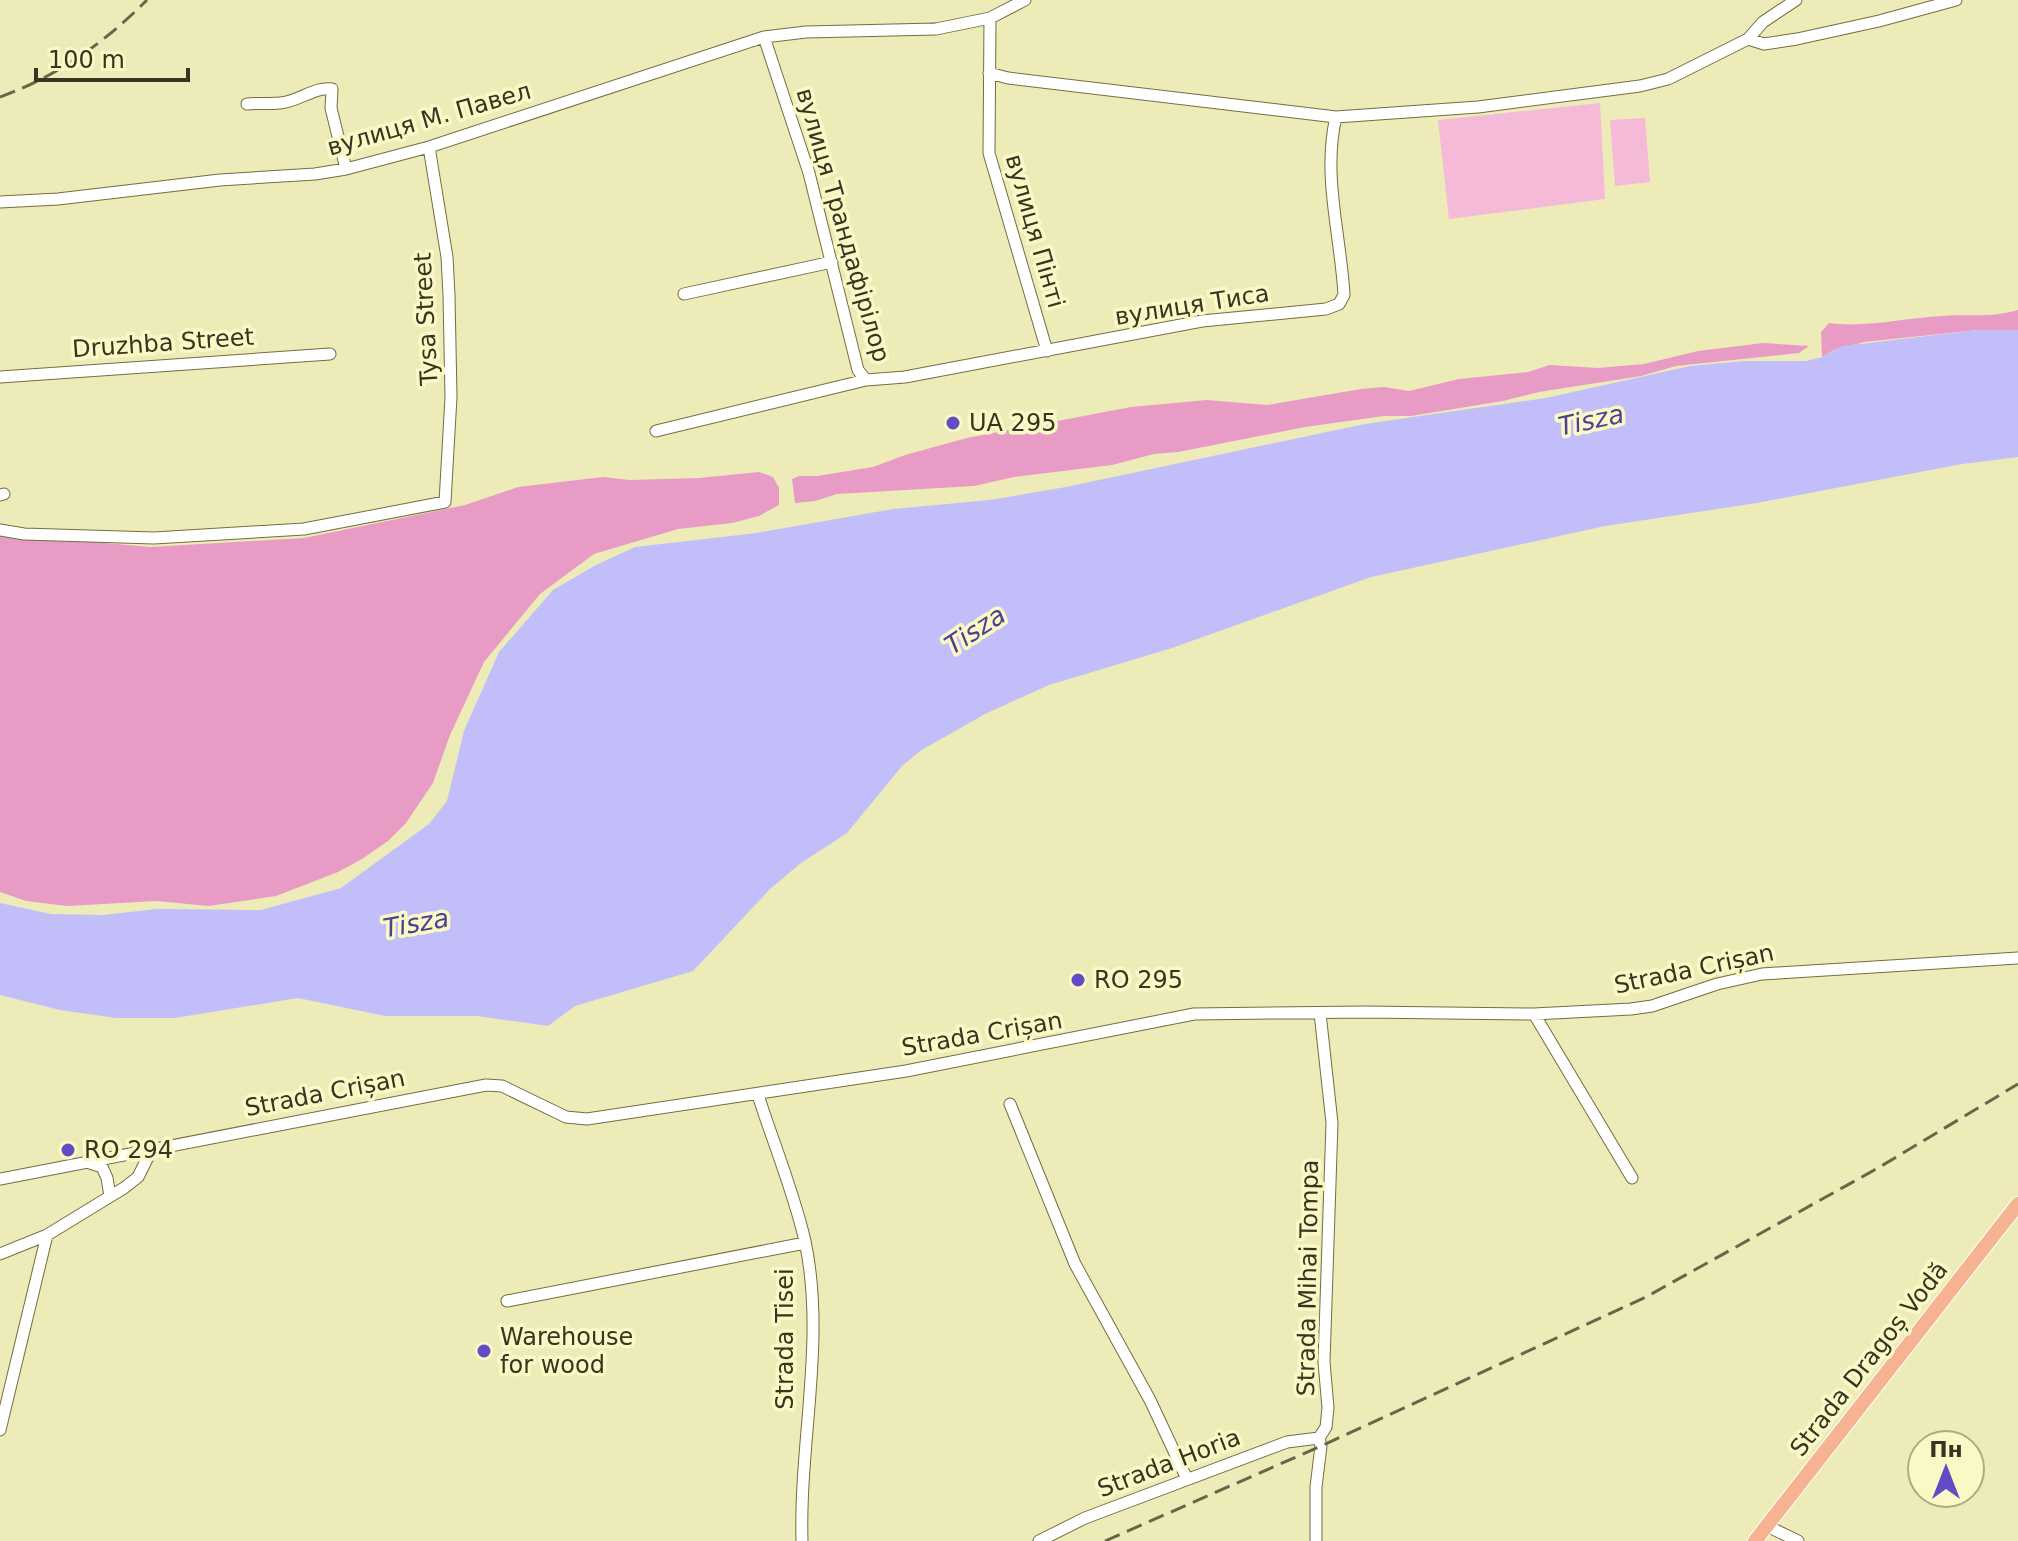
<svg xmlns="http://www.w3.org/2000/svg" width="2018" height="1541" font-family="'DejaVu Sans',sans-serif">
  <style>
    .green { fill: #f6bad9 }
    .forest { fill: #e89cc5 }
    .water { fill: #c1befa }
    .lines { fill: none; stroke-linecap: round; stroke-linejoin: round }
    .minor-casing { stroke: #716f40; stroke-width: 13 }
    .major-casing { stroke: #fff; stroke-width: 16 }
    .minor { stroke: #fff; stroke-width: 11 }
    .major { stroke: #f5b391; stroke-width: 14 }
    .rail { stroke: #67664a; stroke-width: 3; stroke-dasharray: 16 8; stroke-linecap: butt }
    .poi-dot { fill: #624cc5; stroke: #faf9c5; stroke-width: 3 }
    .labels { text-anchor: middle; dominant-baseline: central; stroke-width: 7; stroke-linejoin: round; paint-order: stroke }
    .street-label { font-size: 24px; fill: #363521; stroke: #faf9c5 }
    .poi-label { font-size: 24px; fill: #363521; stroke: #faf9c5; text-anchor: start }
    .water-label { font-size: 26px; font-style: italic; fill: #4d4095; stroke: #faf9c5 }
  </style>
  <rect width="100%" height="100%" fill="#edebb8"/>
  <path class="green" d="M1600,103L1605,199L1449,219L1438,120Z
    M1645,118L1650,182L1615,186L1610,120Z"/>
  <path class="forest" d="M2018,310V330H1978L1864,342L1834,350L1822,357L1821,332L1829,323C1867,328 1904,318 1942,316C1969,314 1992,318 2018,310Z
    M1763,343L1809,346L1799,353L1676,366L1641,376L1539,392L1503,401L1411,416H1384L1305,427L1178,452L1154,454L1112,465L1014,477L974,486L837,494L815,501L795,503L792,479L799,476H817L873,467L905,455L967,438L1131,407L1207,400L1267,405L1361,389L1384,387L1409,391L1459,379L1528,372L1550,365L1598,368L1644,364L1698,351Z
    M759,472L773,477L779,488V505L759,516L732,523L678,529L594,554L540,594L484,662L450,735L433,783L406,823L388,841L362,859L338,872L276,896L209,906L156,901L67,906L26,901L0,892V534L151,547L304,538L465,505L518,487L603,477L630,480L699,478Z"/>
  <path class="water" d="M1978,330H2018V457L1962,464L1757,503L1605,526L1371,577L1172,648L1049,685L985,714L920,751L902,766L847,833L801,863L770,889L693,971L575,1006L548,1026L477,1016H385L298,998L175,1018H116L60,1010L0,995V903L51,914L103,915L157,909L261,910L341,888L429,824L447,801L464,731L499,652L553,590L596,565L635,547L757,533L893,509L990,500L1066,487L1365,424L1546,398L1690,366L1744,361H1806L1822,357L1843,346Z"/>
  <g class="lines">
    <defs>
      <path id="minor" d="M1025,0L990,18L989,153L1047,351
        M764,37L809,173L858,370L866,380
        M1748,39L1764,44L1797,39L1879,21L1956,0
        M989,73L1008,78L1336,117L1478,107L1640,86L1668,79L1748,39L1763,22L1796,0
        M247,104C258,103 269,104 280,103C298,102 315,86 332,89L331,108L346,169
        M0,202L58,199L220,180L315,174L346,169L429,147L764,37L806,32L936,29L990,18
        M684,294L832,262
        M0,377L330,354
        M656,431L866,380L905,377L1202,321L1326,309L1339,304L1344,295C1341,237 1322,175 1336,117
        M0,495L4,494
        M0,530L24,534L154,538L304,529L445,502L451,397L449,295L447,257L429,147
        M1534,1014L1632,1178
        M758,1095C773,1142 794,1193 805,1241C826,1340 799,1442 802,1541
        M1010,1104L1075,1264L1150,1400L1187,1479
        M87,1162L102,1167L107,1178L110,1196
        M0,1179L486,1085L502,1086L566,1117L587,1119L906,1071L1194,1014L1365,1012L1534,1014L1631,1009L1652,1006L1717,984L1762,974L2018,958
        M0,1254L47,1235L124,1188L138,1177L152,1149
        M507,1301L805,1243
        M0,1430L47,1235
        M1767,1526L1798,1541
        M1039,1541L1085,1518L1287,1442L1319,1438
        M1316,1541V1487L1321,1446L1319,1438L1326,1427L1328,1408L1324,1362L1332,1123L1320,1013"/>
      <path id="major" d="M1755,1541L2018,1204"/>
    </defs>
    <use href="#minor" class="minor-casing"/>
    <use href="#major" class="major-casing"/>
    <use href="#minor" class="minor"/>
    <use href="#major" class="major"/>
    <path class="rail" d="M0,97C58,76 104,43 147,0
      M1105,1541L1321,1446L1646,1297L1878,1168L2018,1084"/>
  </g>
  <g class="poi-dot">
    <circle cx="953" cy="423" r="8"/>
    <circle cx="1078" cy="980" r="8"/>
    <circle cx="68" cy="1150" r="8"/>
    <circle cx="484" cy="1351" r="8"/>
  </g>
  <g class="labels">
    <g class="street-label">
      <text transform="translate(429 119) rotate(-16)">вулиця М. Павел</text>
      <text transform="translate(843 225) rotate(74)">вулиця Трандафірілор</text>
      <text transform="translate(1035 231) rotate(74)">вулиця Пінті</text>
      <text transform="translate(1192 305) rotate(-9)">вулиця Тиса</text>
      <text transform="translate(426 319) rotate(-93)">Tysa Street</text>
      <text transform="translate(163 343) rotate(-4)">Druzhba Street</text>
      <text transform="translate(1694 969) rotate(-12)">Strada Crișan</text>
      <text transform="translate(982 1034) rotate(-10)">Strada Crișan</text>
      <text transform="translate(325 1093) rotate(-11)">Strada Crișan</text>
      <text transform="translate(1308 1278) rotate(-89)">Strada Mihai Tompa</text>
      <text transform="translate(785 1339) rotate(-90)">Strada Tisei</text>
      <text transform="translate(1869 1359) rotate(-52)">Strada Dragoș Vodă</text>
      <text transform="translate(1169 1463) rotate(-21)">Strada Horia</text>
    </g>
    <g class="poi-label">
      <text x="969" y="423">UA 295</text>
      <text x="1094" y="980">RO 295</text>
      <text x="84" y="1150">RO 294</text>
      <text x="500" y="1337">Warehouse<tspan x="500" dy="28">for wood</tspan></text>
    </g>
    <g class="water-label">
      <text transform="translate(1591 420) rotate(-12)">Tisza</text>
      <text transform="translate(975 630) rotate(-33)">Tisza</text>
      <text transform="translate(416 923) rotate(-10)">Tisza</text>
    </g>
  </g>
  <g transform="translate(1946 1469)"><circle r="38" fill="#faf9c5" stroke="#acab83" stroke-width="2"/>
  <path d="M0-6L14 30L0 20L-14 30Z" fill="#624cc5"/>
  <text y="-12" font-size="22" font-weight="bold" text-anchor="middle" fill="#363521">Пн</text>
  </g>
  <path d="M36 68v12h152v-12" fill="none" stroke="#363521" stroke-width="4"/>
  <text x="48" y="68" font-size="24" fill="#363521" stroke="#faf9c5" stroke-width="6" paint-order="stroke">100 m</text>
</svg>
